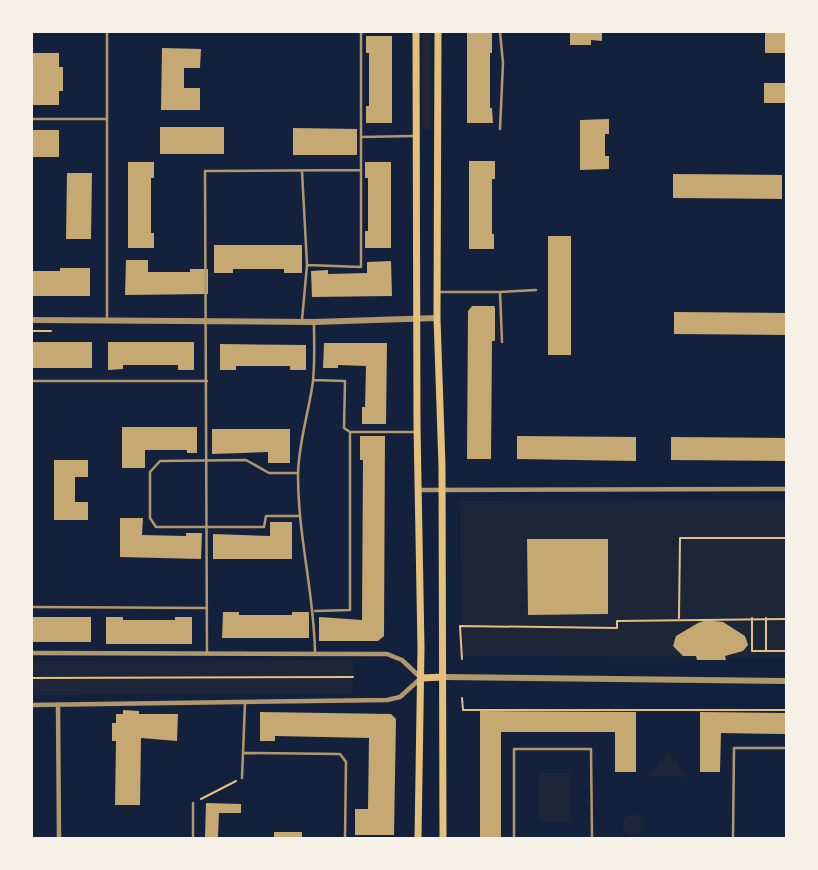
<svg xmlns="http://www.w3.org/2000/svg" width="818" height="870" font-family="'Noto Serif',serif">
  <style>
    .green { fill: #1d2539 }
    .building { fill: #c6a872 }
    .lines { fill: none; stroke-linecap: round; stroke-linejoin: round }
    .path { stroke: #e5c07b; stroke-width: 2 }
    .service { stroke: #b1986c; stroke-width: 2.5 }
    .minor { stroke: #b1986c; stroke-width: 4.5 }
    .tertiary { stroke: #b1986c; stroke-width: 6 }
    .secondary { stroke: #e5c07b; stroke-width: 7 }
  </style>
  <rect width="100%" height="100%" fill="#14213d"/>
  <path class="green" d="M422,34H431V130H422Z
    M786,500V658L462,656L460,501Z
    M354,660L352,694L32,695V661Z
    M668,751L688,777L648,776Z
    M539,773H571V823L539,822Z
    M623 825a11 11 0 1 1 22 0a11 11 0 1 1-22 0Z"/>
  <path class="building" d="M467,32H492V53H490V108H492L493,123H467Z
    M570,32H602V41L591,40V45H570Z
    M765,32L786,33V53H765Z
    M366,36H392V123H366V106H369V53H366Z
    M162,48L201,49L200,68H184V88H200V110H161Z
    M32,53H59V67H63V91H59V105H32Z
    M764,83H786V103H764Z
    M609,119V134H605V156H609V169L580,170V120Z
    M160,127H224V154H160Z
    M293,128L357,129V155H293Z
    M32,130H59V157H32Z
    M469,161H495V179H492V234H494V249H469Z
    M128,162H154V178H151V233H154V248H128Z
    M365,162H391V248H365V231H368V178H365Z
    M67,173H92L91,239H66Z
    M673,174L782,175V199L673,198Z
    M548,236H571V355H548Z
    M214,245H302V273H284V269H233V273H214Z
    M126,260H148V272H190V269H208V294L125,295Z
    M391,261L392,296L312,297L311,271L328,270V274L367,273V262Z
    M60,268H90V296H32V271H60Z
    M472,306H494L495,308V341H492L491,459H467L468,311Z
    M674,312L786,313V335L674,334Z
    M32,342H92V368H32Z
    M108,342H194V370H178V365H123V369L108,370Z
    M324,343H387L386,424H362V407H365L366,366L338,365V368H323Z
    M220,344L306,345V370H290V366H236V370H220Z
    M122,427H197V453H187V450H145V468H122Z
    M212,429H290V463H268V452L212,454Z
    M360,436H385L384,636L378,641H319V617L362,620L363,460H360Z
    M517,436L636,437V461L517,459Z
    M671,437L786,438V461L671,460Z
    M54,460H88V477H75V502H88V520H54Z
    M120,518H143L142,535L186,536V533H202L201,559L120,557Z
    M270,522H292V559H213V534L270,536Z
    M527,539H608V614L528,615Z
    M223,612H239V615H292V612H309V638H222Z
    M32,617H91V642H32Z
    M106,617H123V620H175V617H192V644H106Z
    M706,620L723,622L745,636L748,645L743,651L725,656L726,660H697L696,656H683L673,646L676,636L698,623Z
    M123,710L139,711V714H178L177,741L141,738L140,805H115L116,741H112V723H116V714H123Z
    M480,711L636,712V772H615V732H501V838H480Z
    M260,712L391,714L396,719L394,835H355V809H368L369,738L275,736V741H260Z
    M700,712L786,713V734L721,733L720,772H700Z
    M206,803L241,804V813H219L218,837H205Z
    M274,832H302V838H274Z"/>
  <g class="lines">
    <path class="path" d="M32,331H51
      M679,618L680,538H786
      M752,618V651H786
      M766,618V650
      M462,659L460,626L617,628V621L786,619
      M32,678L353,677
      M462,698L463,710H786
      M201,799L236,781"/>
    <path class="service" d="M32,119H107
      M500,129L503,63L500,32
      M361,137V32H364
      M302,171L307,265
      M439,292H500L502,342
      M500,292L536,290
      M107,319V32
      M302,320L307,265L361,267V137L413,136
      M314,322C314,341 315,361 313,381C309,412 298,444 298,476C298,536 314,593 315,652
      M313,380L345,381L344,428L350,432H414
      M32,381H207
      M298,473H269L246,460L160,461L150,472V518L156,527H264L266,516H300
      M32,607L207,608
      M315,611L350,610V432
      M207,654L205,171L361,170
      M244,753L340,754L346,762L345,838
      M242,778L245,703
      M193,838V803
      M514,838V749H591L592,838
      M733,838L734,748H786"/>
    <path class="minor" d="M419,490L786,489
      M32,653L387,654L402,660L421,678L400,697L387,700L32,705
      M58,705L59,838"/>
    <path class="tertiary" d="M32,320L314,322L437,318
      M443,677L786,681"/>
    <path class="secondary" d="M416,32L417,426L421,648L418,838
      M438,32L437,318L442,466L443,838
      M421,678L443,677"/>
  </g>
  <rect width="818" height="870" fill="none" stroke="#f6f1e7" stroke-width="66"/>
</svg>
